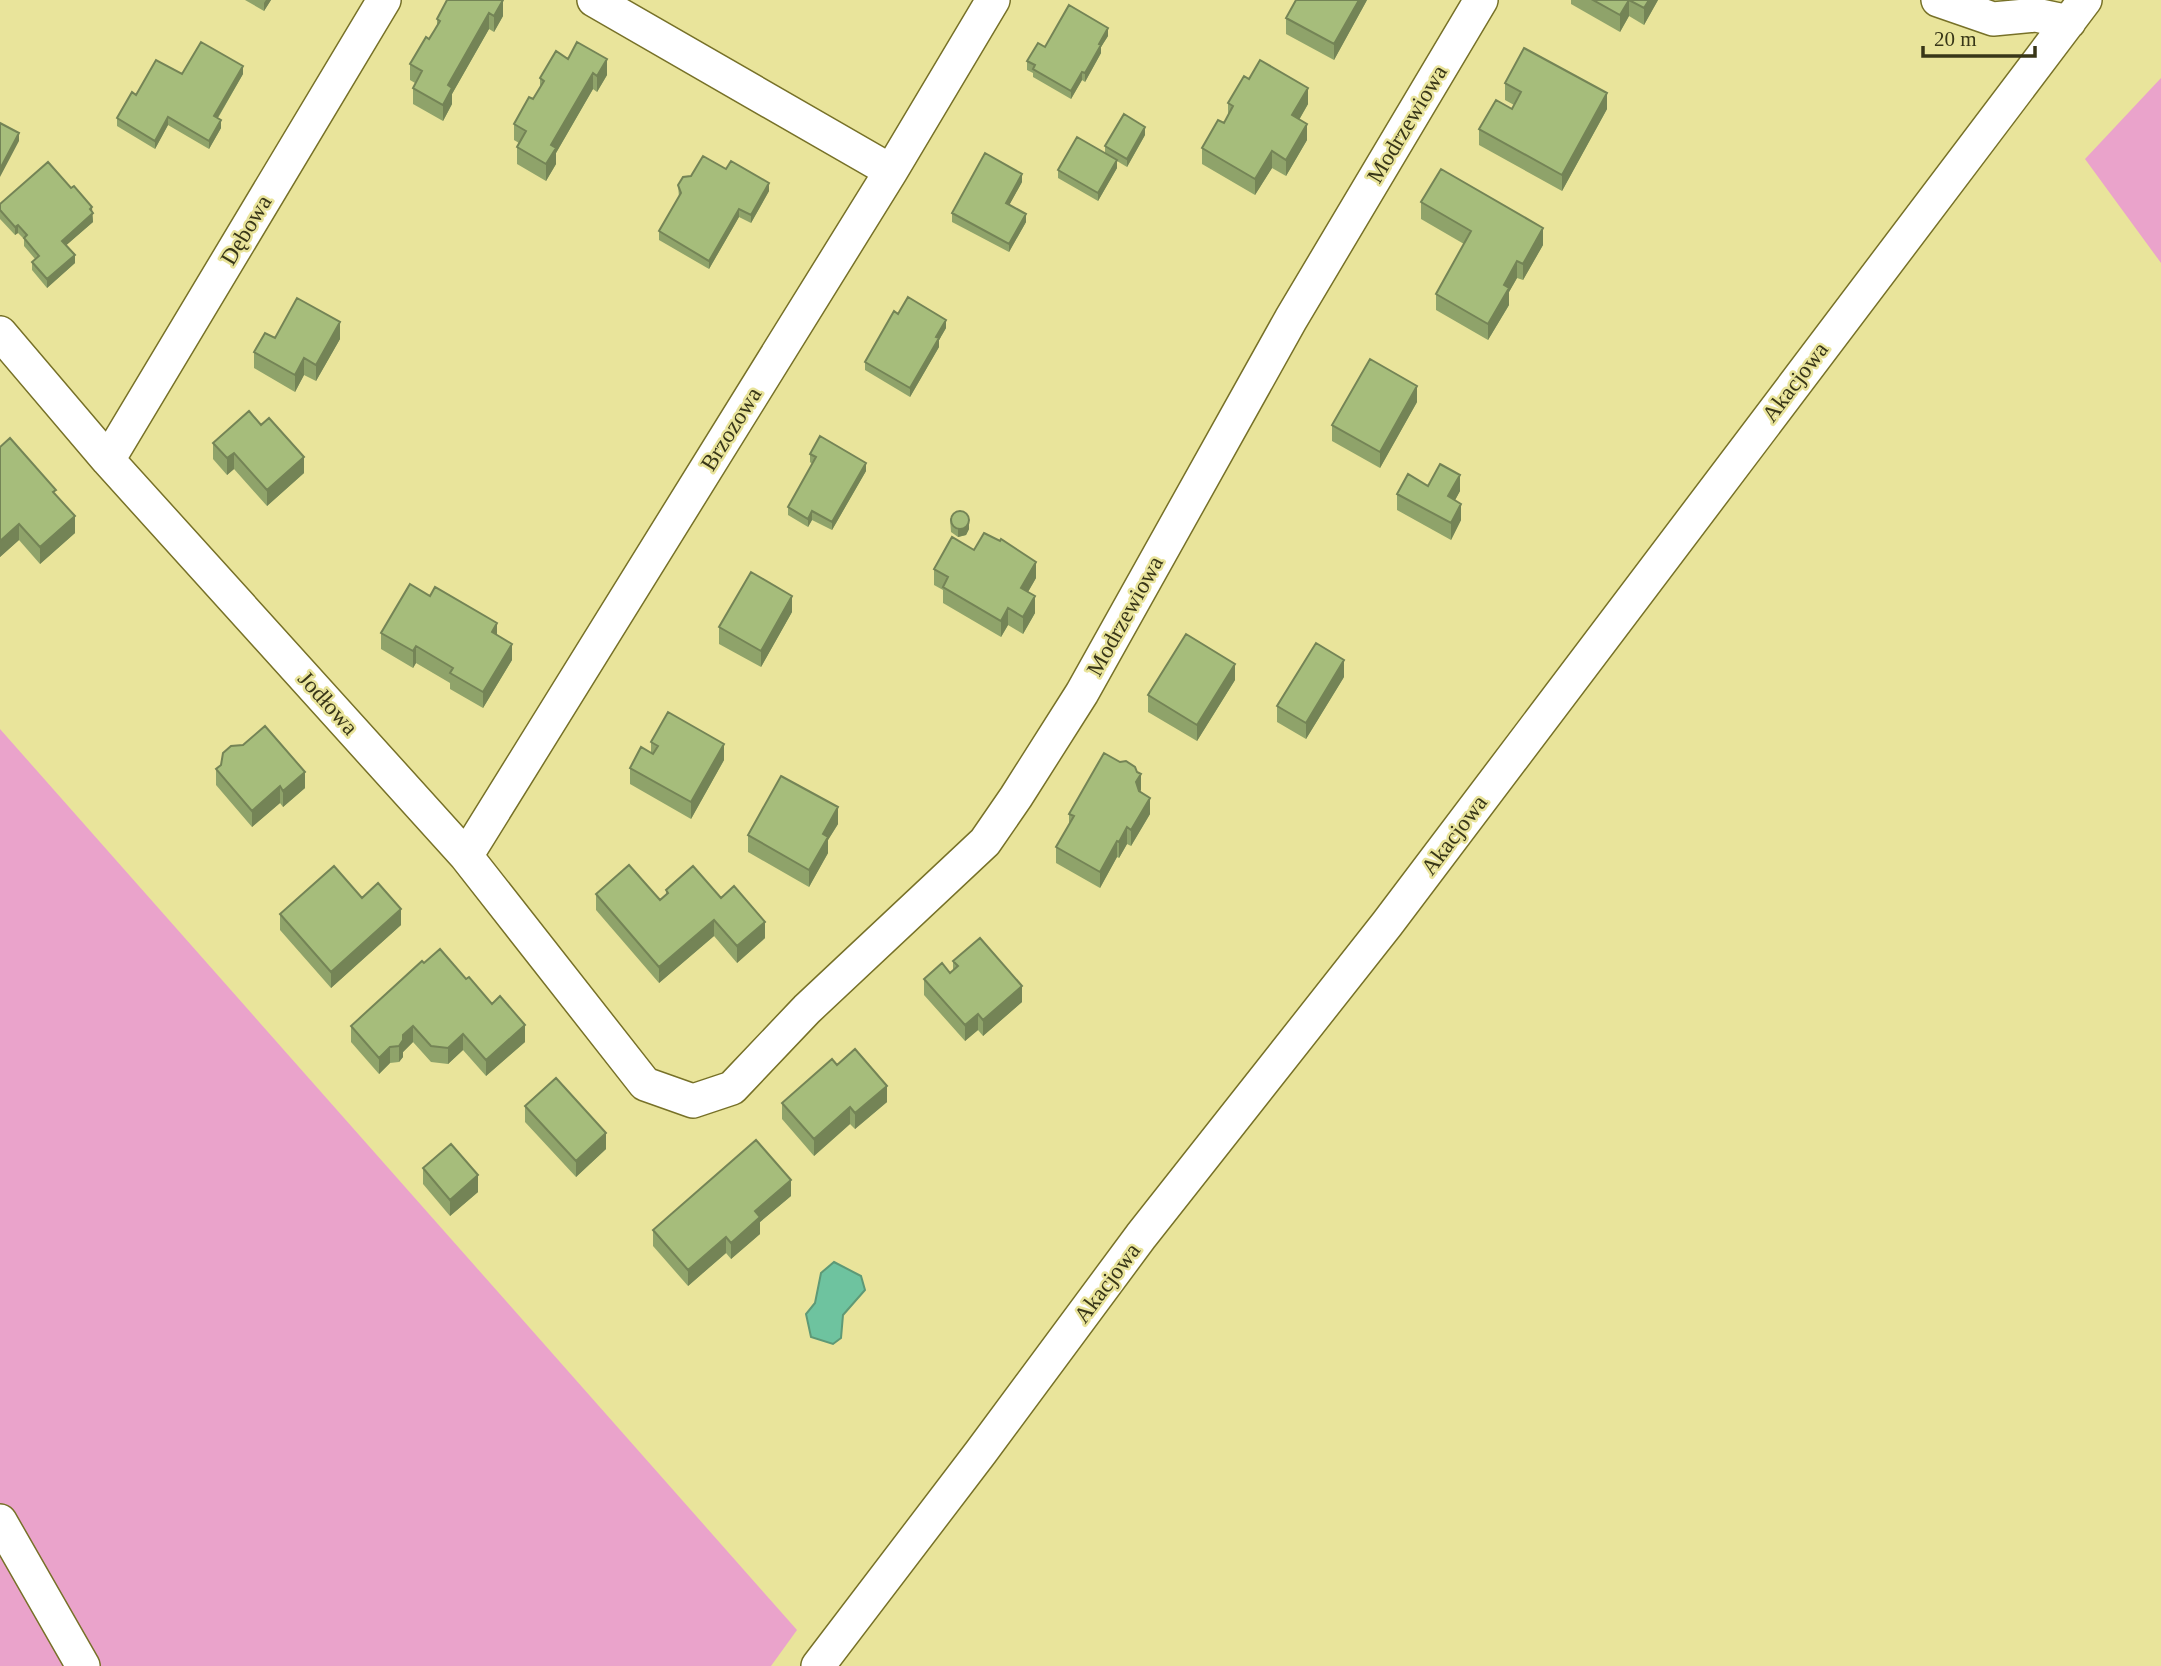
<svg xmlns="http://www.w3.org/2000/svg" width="2161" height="1666" font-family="'Times New Roman',serif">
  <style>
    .green { fill: #eaa3cb }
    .water { fill: #6ec39f; stroke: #5e9976; stroke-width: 2 }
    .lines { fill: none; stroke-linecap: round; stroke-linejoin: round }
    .street-casing { stroke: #777128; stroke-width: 36 }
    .street { stroke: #fff; stroke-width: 33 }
    .wall { fill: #8fa36a }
    .shaded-wall { fill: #748456 }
    .building { fill: #a6bd7b; stroke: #748456; stroke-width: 2 }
    .labels { text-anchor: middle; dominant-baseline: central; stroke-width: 5; stroke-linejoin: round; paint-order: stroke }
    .street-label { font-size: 23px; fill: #383618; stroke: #e9e49b }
  </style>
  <rect width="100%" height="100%" fill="#e9e49b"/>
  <path class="green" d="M2161,78V263L2085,159Z
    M0,729L797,1630L771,1666H0Z"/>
  <path class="water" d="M834,1262L861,1276L865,1290L843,1315L841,1338L833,1344L811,1337L806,1314L815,1303L821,1273Z"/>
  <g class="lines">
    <defs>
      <path id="street" d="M594,0L891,171
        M1938,0L1993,19L2036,15L2069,22
        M0,333L108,460L466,856L645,1084L693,1101L732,1088L807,1009L985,842L1016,797L1082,693L1291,319L1481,0
        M108,460L384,0
        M466,856L891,171L993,0
        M0,1521L83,1666
        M818,1666L981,1452L1141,1236L1387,924L2085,0"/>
    </defs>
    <use href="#street" class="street-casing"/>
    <use href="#street" class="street"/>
  </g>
  <path class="wall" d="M245,0H271L264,11Z
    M447,0L503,16L494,32L489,29L452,94V104L443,121L413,104V88L415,83L410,80V64L429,39L437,27V19Z
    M1367,0L1334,60L1286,34V18Z
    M1571,0H1658L1644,25L1629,16L1620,32L1571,4Z
    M1108,36L1101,47V53L1085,82L1082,80L1071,99L1033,77V73L1027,70V61L1045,47Z
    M568,59L607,75L597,92L593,89L556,153V164L546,181L517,164V147L519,143L514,140V124L533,99L540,87V78Z
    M182,74H243L218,118L221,128L209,149L168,125L155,149L117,126V118L136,95Z
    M1505,83L1607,109L1562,191L1479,145V129L1512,109L1514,105L1505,100Z
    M1228,103L1308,104L1299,120L1307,140L1286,176L1272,168L1255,195L1202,164V148L1224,123L1228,115Z
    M1145,135L1127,167L1117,161V168L1098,201L1058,178V170L1105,153V146Z
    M726,169L769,191L751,223L739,217L709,269L659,240V231L679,197L678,185Z
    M1022,182L1009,205L1026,222L1009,252L952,222V213Z
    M1421,202L1543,245L1523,280L1517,278L1509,292V305L1488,340L1436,310V294L1464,244L1421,219Z
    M0,204L92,212L93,222L66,245L75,263L47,288L32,270V262L35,259L24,246V239L18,233L15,235L0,219Z
    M898,314L946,328L939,340V347L910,397L865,370V362Z
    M275,338L340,339L316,381L304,375L295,392L254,368V352Z
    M1417,402L1380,468L1332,441V425Z
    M213,443L304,473L267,506L234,469L227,475L213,459Z
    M0,447L56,495L75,533L40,564L19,540L0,557Z
    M810,454L866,471L832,530L812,520L808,527L788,515V507L812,464L810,462Z
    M1428,486L1460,491L1455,500L1461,520L1451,540L1397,510V494Z
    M950,518L969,529L966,535L958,537L951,532Z
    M974,550L1036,578L1028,592L1035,613L1023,634L1008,625L1001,637L943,603V590L934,585V569Z
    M792,612L761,667L719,644V627Z
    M381,633L497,635L512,660L483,708L450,689V683L416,663L413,668L381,649Z
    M1344,677L1306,739L1277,722V706Z
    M1235,680L1197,741L1148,712V695Z
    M651,742L724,760L691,819L630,784V768L651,753Z
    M1120,762L1141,790L1140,791L1150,814L1131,846L1127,844L1119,858L1117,857L1100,888L1056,863V847L1069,825V814Z
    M216,769L305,788L283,807L280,803L252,827L216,785Z
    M838,824L828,840V853L809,887L748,852V835Z
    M666,890L721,898L765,938L737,963L714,936L659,983L596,910V894L660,900L666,895Z
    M280,914L401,925L331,988L280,930Z
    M953,961L1022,1002L983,1036L978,1030L965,1041L924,995V979L950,973L953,970Z
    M466,979L492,1004L525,1042L486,1076L463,1050L448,1064L431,1062L413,1042L403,1052V1057L399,1062L390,1063L379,1074L351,1042V1026Z
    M837,1065L887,1102L855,1129L850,1124L814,1156L782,1119V1103Z
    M525,1106L606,1149L576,1177L525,1122Z
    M423,1168L478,1192L450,1216L423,1184Z
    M791,1196L760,1222V1234L731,1259L726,1253L688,1286L653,1246V1230Z"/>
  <path class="shaded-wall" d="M266,0H271L264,11V3Z
    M503,0V16L494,32V16Z
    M1359,0H1367L1334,60V44Z
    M1629,0V16L1620,32V15Z
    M1649,0H1658L1644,25V8Z
    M489,13V29L452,94V104L443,121V105L448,85Z
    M1108,28V36L1101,47V53L1085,82V73L1099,44Z
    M607,59V75L597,92V76Z
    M243,66V74L214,124V116Z
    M1082,72V80L1071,99V91Z
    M593,73V89L556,153V164L546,181V164L551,145Z
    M1308,88V104L1292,132V115Z
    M1607,93V109L1562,191V175Z
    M168,117V125L155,149V141Z
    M221,120V128L209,149V141Z
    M1307,124V140L1286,176V160Z
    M1145,127V135L1127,167V159Z
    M19,133V141L0,177V169Z
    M1272,151V168L1255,195V179Z
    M1117,160V168L1098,201V193Z
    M1022,174V182L1006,211V203Z
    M769,183V191L751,223V215Z
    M92,207L93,222L62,249V241Z
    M739,209V217L709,269V261Z
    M1026,214V222L1009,252V244Z
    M18,225V233L15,235V227Z
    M1543,228V245L1523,280V264Z
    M75,255V263L47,288V279Z
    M1517,261V278L1509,292V305L1488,340V324L1504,285Z
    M946,320V328L939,340V347L910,397V388L936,337Z
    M340,322V339L316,381V365Z
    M304,358V375L295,392V375Z
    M1417,386V402L1380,468V452Z
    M234,453V469L227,475V458Z
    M304,457V473L267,506V490Z
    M866,463V471L832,530V522Z
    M1460,475V491L1448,513V496Z
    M1461,504V520L1451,540V523Z
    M812,511V520L808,527V519Z
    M75,516V533L40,564V547Z
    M969,521V529L966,535L958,537V529Z
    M19,524V540L0,557V541Z
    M1036,562V578L1021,604V588Z
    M792,596V612L761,667V651Z
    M1035,596V613L1023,634V617Z
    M1008,608V625L1001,637V621Z
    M497,623V640L492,632Z
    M512,644V660L483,708V692Z
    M416,646V663L413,668V651Z
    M1344,660V677L1306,739V723Z
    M1235,664V680L1197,741V725Z
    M724,744V760L691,819V802Z
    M305,772V788L283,807V791Z
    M1141,774V790L1136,798V782Z
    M280,786V803L252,827V811Z
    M1150,798V814L1131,846V830Z
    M838,807V824L828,840V853L809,887V870L823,834Z
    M1127,827V844L1119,858V842Z
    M1117,841V857L1100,888V872Z
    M401,909V925L331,988V972Z
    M714,920V936L659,983V967Z
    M765,922V938L737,963V946Z
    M1022,986V1002L983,1036V1020Z
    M978,1014V1030L965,1041V1025Z
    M525,1025V1042L486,1076V1060Z
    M413,1026V1042L403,1052V1057L399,1062V1046L403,1035Z
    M463,1034V1050L448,1064V1048Z
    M390,1047V1063L379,1074V1058Z
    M887,1086V1102L855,1129V1113Z
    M850,1107V1124L814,1156V1139Z
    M606,1133V1149L576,1177V1161Z
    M478,1175V1192L450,1216V1200Z
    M791,1180V1196L760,1222V1234L731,1259V1243L755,1211Z
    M726,1237V1253L688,1286V1270Z"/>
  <path class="building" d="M447,0H503L494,16L489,13L448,85L452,88L443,105L413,88L422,71L410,64L426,37L429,39L434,31L440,21L437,19Z
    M1296,0H1359L1334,44L1286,18Z
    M1593,0H1629L1620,15Z
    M1629,0H1649L1644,8Z
    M1069,5L1108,28L1099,44L1101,45L1085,73L1082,72L1071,91L1033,69L1035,65L1027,61L1038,43L1045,47Z
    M201,42L243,66L214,116L221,120L209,141L168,117L155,141L117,118L132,92L136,95L156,60L182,74Z
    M577,42L607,59L597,76L593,73L551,145L556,148L546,164L517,147L526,131L514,124L529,97L533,99L544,81L540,78L556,51L568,59Z
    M1524,48L1607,93L1562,175L1479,129L1496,100L1512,109L1521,92L1505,83Z
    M1260,60L1308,88L1292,115L1307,124L1286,160L1272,151L1255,179L1202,148L1218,120L1224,123L1233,106L1228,103L1244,76L1249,79Z
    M1124,114L1145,127L1127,159L1105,146Z
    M0,123L19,133L0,169Z
    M1077,137L1117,160L1098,193L1058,170Z
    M985,153L1022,174L1006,203L1026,214L1009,244L952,213Z
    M703,156L726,169L731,161L769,183L751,215L739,209L709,261L659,231L681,193L678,185L683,177L691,176Z
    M48,162L71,188L74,186L92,207L90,209L93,213L62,241L75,255L47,279L32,262L39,256L24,238L27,235L18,225L15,227L0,210V204Z
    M1441,169L1543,228L1523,264L1517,261L1504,285L1509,288L1488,324L1436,294L1471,231L1421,202Z
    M908,297L946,320L936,337L939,338L910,388L865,362L894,311L898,314Z
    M297,298L340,322L316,365L304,358L295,375L254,352L265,333L275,338Z
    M1370,359L1417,386L1380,452L1332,425Z
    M249,411L261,425L269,418L304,457L267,490L234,453L227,458L213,443Z
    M820,436L866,463L832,522L812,511L808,519L788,507L816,457L810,454Z
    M10,438L56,490L53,492L75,516L40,547L19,524L0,541V447Z
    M1440,464L1460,475L1448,496L1461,504L1451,523L1397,494L1408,474L1428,486Z
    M951 520a9 9 0 1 1 18 0a9 9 0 1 1-18 0Z
    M984,533L1000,541L1001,539L1036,562L1021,588L1035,596L1023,617L1008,608L1001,621L943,587L948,577L934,569L952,537L974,550Z
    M751,572L792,596L761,651L719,627Z
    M410,584L430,596L435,587L497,623L492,632L512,644L483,692L450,673L453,668L416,646L413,651L381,633Z
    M1186,634L1235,664L1197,725L1148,695Z
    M1316,643L1344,660L1306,723L1277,706Z
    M668,712L724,744L691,802L630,768L641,747L653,754L658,746L651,742Z
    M265,726L305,772L283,791L280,786L252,811L216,769L221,765L223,753L231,746L243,745Z
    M1104,753L1120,762L1126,761L1135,767L1137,772L1141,774L1136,782L1139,791L1150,798L1131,830L1127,827L1119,842L1117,841L1100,872L1056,847L1074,816L1069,814Z
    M781,776L838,807L823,834L828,837L809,870L748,835Z
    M629,865L660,900L668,893L666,890L693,866L721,898L734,886L765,922L737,946L714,920L659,967L596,894Z
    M334,866L362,898L378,883L401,909L331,972L280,914Z
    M980,938L1022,986L983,1020L978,1014L965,1025L924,979L942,963L950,973L958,966L953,961Z
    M440,949L466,979L469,977L492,1004L500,996L525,1025L486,1060L463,1034L448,1048L431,1046L413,1026L403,1035V1040L399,1046L390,1047L379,1058L351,1026L422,961L424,963Z
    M855,1049L887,1086L855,1113L850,1107L814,1139L782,1103L832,1059L837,1065Z
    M556,1078L606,1133L576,1161L525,1106Z
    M756,1140L791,1180L755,1211L760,1217L731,1243L726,1237L688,1270L653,1230Z
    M451,1144L478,1175L450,1200L423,1168Z"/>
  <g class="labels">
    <g class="street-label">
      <text transform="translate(1407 124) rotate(-59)">Modrzewiowa</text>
      <text transform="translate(246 230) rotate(-59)">Dębowa</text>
      <text transform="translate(1795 382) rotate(-53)">Akacjowa</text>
      <text transform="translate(731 429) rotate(-58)">Brzozowa</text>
      <text transform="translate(1125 616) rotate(-61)">Modrzewiowa</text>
      <text transform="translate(328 703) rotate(48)">Jodłowa</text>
      <text transform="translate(1454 835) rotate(-53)">Akacjowa</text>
      <text transform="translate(1107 1283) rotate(-53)">Akacjowa</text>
    </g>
  </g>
  <path d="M1923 46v10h112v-10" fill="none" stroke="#383618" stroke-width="3.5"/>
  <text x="1934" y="46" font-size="21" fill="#383618" stroke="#e9e49b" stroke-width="5" paint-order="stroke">20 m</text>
</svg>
